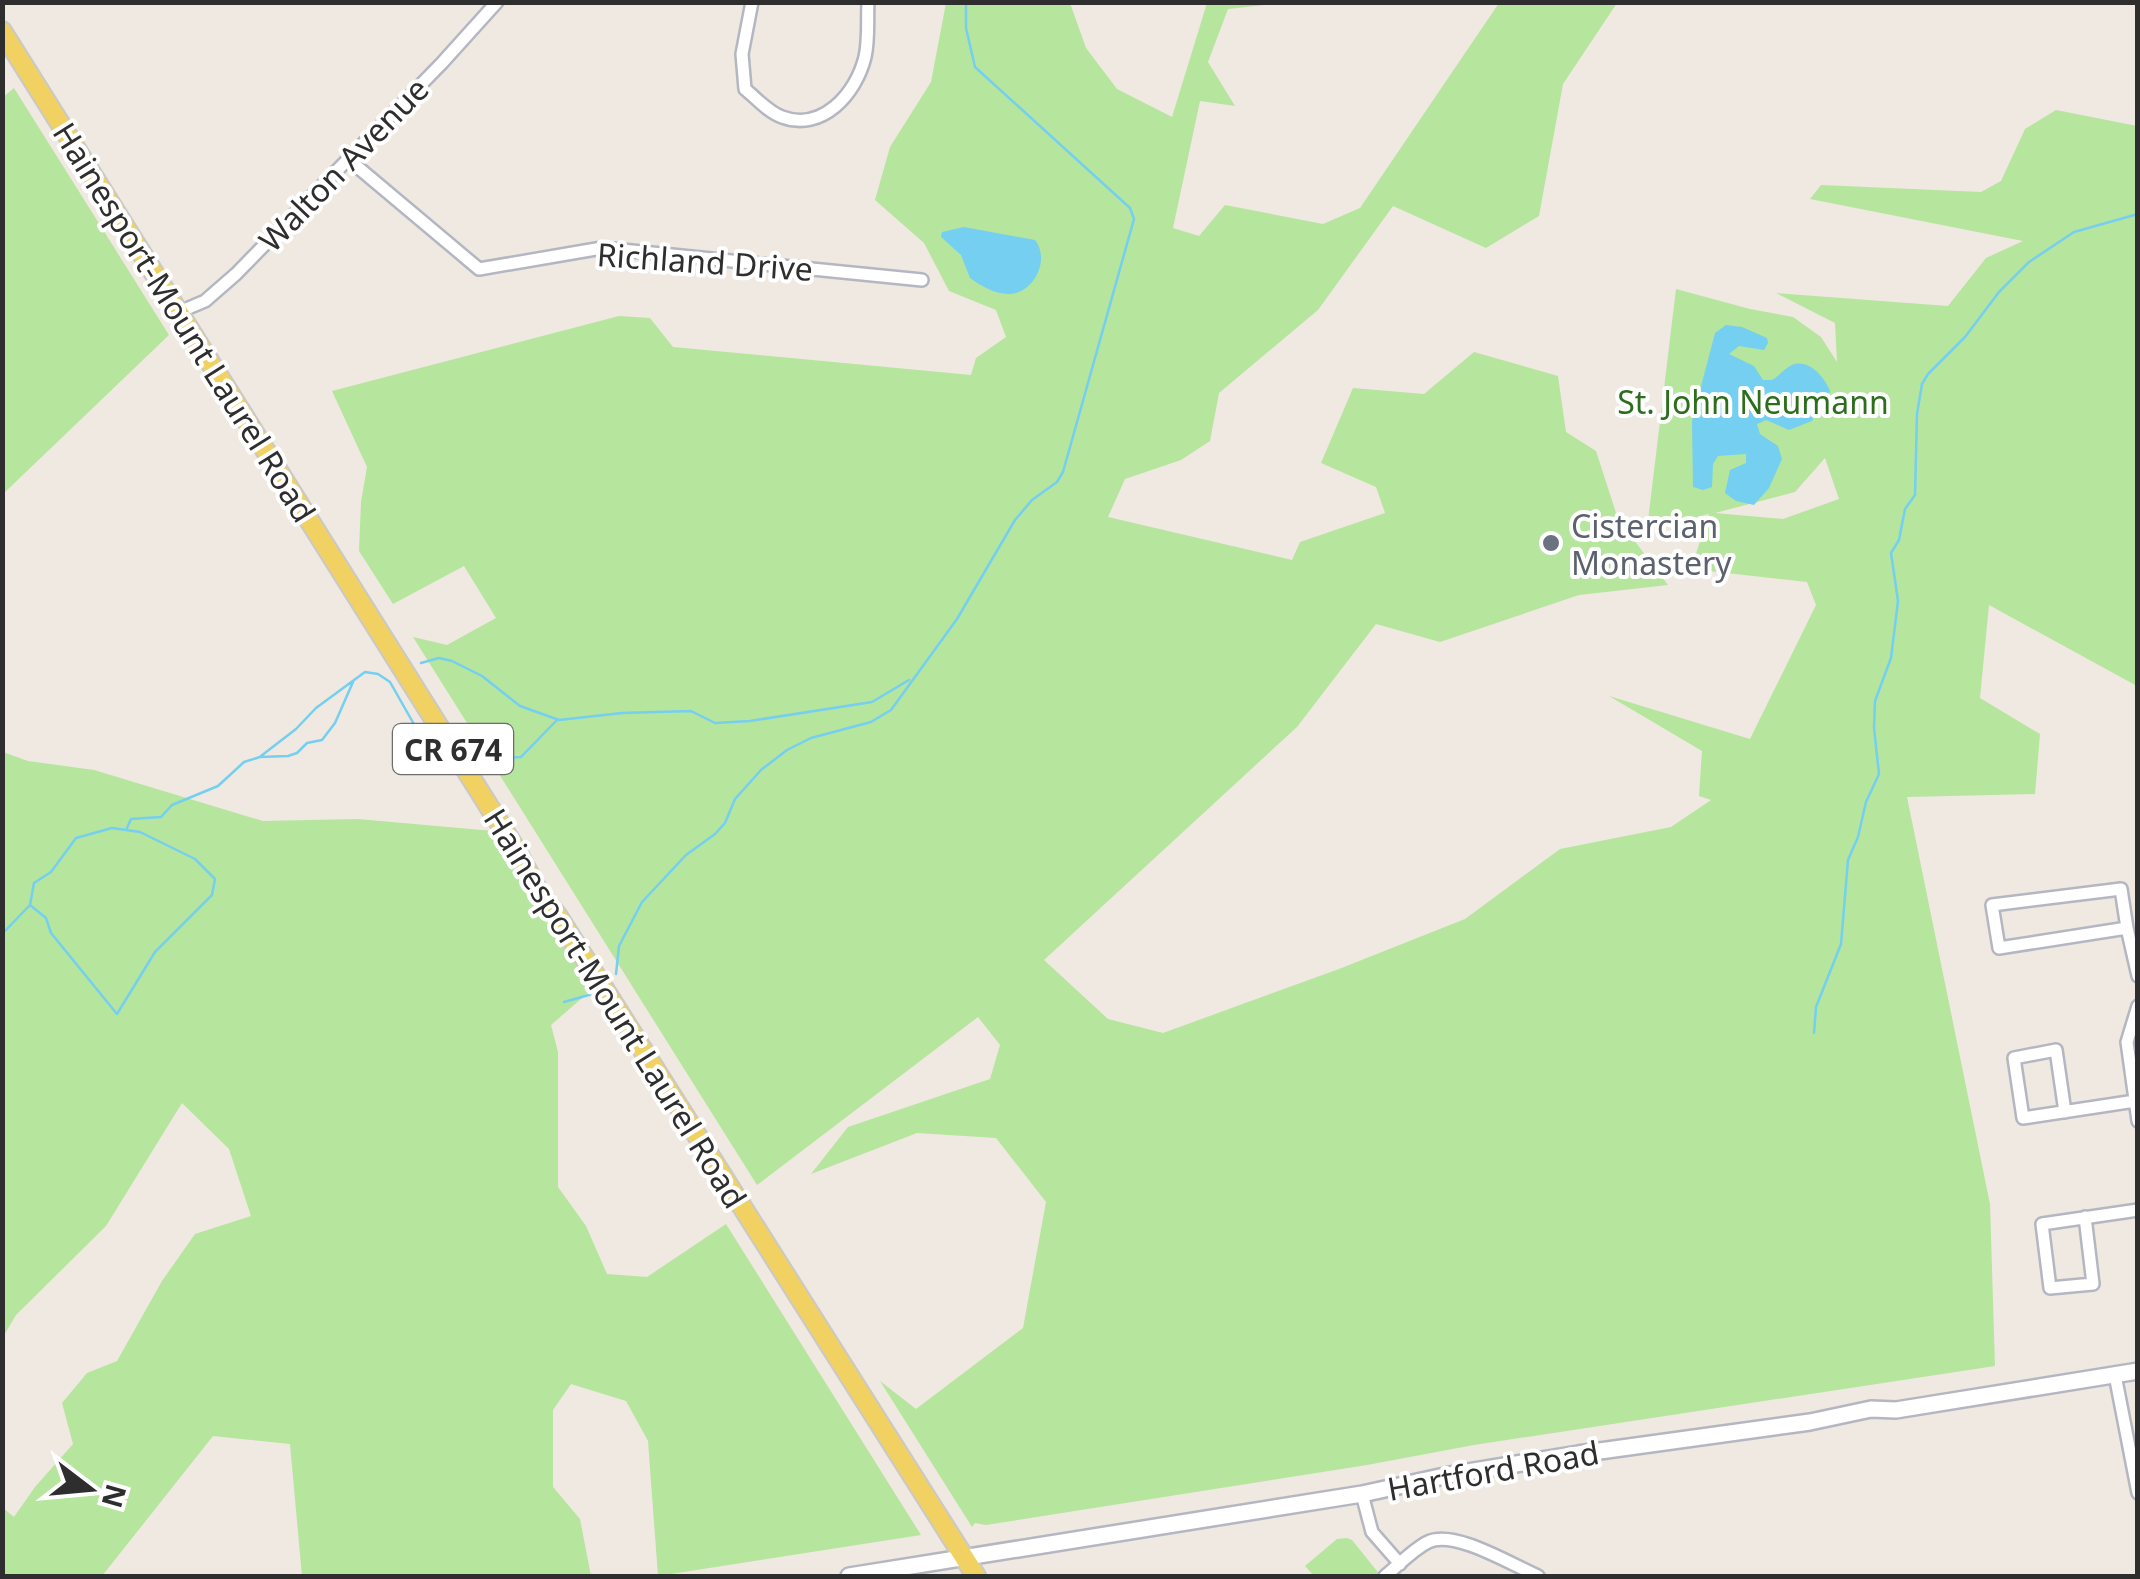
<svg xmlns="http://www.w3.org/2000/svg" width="2140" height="1579" font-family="'Noto Sans',sans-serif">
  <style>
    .green { fill: #b6e59e; fill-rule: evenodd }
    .water { fill: #75cff0 }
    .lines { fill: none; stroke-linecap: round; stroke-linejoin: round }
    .stream { stroke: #75cff0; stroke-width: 2.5 }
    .street-casing { stroke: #b4b7c1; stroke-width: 16 }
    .secondary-casing { stroke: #b4b7c1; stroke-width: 20 }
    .primary-casing { stroke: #c9c9c9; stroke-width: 22 }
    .street { stroke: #fff; stroke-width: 11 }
    .secondary { stroke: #fff; stroke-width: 15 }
    .primary { stroke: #f2d163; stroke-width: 18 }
    .worship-dot { fill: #6b7280; stroke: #fff; stroke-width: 4 }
    .labels { text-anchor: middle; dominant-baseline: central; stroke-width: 8; stroke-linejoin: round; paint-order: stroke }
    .shield { fill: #fff; stroke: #6d6d6d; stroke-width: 2.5 }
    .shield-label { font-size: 30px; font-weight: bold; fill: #2e2e2e }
    .street-label { font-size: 32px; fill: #2e2e2e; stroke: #fff }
    .park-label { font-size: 32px; fill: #2c6e1b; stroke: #fff }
    .worship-label { font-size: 32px; fill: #5b616d; stroke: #fff; text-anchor: start }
  </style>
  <rect width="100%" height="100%" fill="#efe9e1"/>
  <path class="green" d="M946,3H1070L1086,48L1117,89L1172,117L1207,3H1284L1228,9L1208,62L1235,106L1200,101L1173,228L1199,236L1225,205L1323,224L1360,208L1499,3H1617L1563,84L1539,216L1486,248L1393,206L1318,310L1219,393L1210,441L1181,460L1125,479L1108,517L1292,560L1300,542L1385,513L1376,487L1321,463L1353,388L1424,394L1474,352L1558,376L1566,432L1596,451L1618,519L1668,585L1579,595L1440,642L1376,624L1297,727L1044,960L1108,1019L1163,1033L1339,969L1465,919L1560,849L1671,827L1711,800L1699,796L1702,751L1609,696L1750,739L1816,605L1807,582L1691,569L1709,514L1647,529L1676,289L1750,309L1793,317L1821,337L1837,362L1835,323L1776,293L1948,306L1986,258L2023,241L1810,199L1821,185L1981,192L2001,181L2025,129L2056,110L2137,126V686L1989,605L1980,698L2040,734L2035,794L1907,797L1990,1204L1995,1366L1474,1445L1367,1465L986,1525L975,1523L972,1527L880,1381L916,1409L1023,1328L1046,1202L996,1138L917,1133L811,1174L848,1127L990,1079L1000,1045L978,1017L757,1185L413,637L447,645L496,618L464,566L393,604L359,551L361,502L367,467L332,391L619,316L650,318L673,347L971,375L976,358L1006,337L996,310L949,291L924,243L875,200L890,147L931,82ZM1825,458L1839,499L1783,519L1715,513L1795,492Z
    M14,88L169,335L3,494L2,98Z
    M3,752L28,761L94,770L263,821L358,819L493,831L597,985L551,1025L558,1052V1187L586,1226L607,1274L647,1277L726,1224L921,1535L658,1576L648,1441L626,1401L571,1384L553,1410V1487L580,1519L591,1576H302L290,1444L213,1436L102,1576H3V1508L14,1517L35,1487L73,1444L62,1403L87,1373L117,1361L162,1281L195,1234L251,1216L229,1149L182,1103L106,1226L16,1315L3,1337Z
    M1347,1538L1352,1540L1381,1576H1314L1305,1566L1337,1539Z"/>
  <path class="water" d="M964,227L1035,240C1049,257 1037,287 1016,293C1000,297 982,287 970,278L961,255L941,237L942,232Z
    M1726,325L1742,327L1767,338L1768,343L1764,350L1739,346L1729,354L1754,366L1763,380H1772C1779,376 1785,368 1792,365C1809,358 1825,378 1830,391L1812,421L1789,430L1766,420L1757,424L1760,434L1778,446L1782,459L1769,488L1754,505L1736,501L1725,493L1730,470L1746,463V454L1718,456L1713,464L1712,487L1703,490L1693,487L1692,421L1715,333Z"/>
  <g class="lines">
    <path class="stream" d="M421,663L439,658L452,661L482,676L520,706L559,720L622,713L691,711L715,723L750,721L872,702L909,680
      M476,751L505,758L521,757L557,720
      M261,756L296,729L316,708L365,672L378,674L390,682L432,756L438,761H445
      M127,828L131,819L161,817L172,805L218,786L244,762L260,757L288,756L297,753L307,743L322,740L335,723L353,682
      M2,934L30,905L34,883L51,872L76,838L112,828L140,832L195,859L215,879L212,895L155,952L117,1014L51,933L46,918L30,905
      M616,974L619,946L642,902L686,855L715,834L725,823L735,799L761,770L787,750L811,738L871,722L891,710L957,619L1015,520L1032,500L1057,482L1063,472L1134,219L1130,208L975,67L966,28V2
      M564,1002L596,993
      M1814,1033L1816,1007L1841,944L1848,860L1858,837L1866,802L1879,774L1874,728L1875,701L1891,658L1898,601L1891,553L1899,540L1905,509L1915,495L1917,414L1922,384L1928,374L1965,337L1999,292L2029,262L2074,232L2138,214"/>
    <defs>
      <path id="street" d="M752,2L742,54L745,89C756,98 768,112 782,117C822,132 856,94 865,57C869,40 867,20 868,2
        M348,159L479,269L602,248L922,280
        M179,312L205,301L236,274L442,63L497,2
        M2121,889L2127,928L1999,948L1992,905Z
        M2127,928L2138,976
        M2138,1006L2127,1042L2138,1121
        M2065,1112L2056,1050L2014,1058L2023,1118L2135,1101
        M2085,1217L2093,1284L2050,1288L2042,1224L2138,1210
        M2115,1375L2138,1493
        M1362,1494L1372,1532L1400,1564
        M1385,1576C1398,1566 1412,1550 1428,1542C1454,1529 1512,1565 1538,1576"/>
      <path id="secondary" d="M849,1576L1362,1494L1449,1475L1578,1454L1810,1422L1871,1409L1896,1410L2138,1371"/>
      <path id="primary" d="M2,31L515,848L540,894L557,915L608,995L976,1576"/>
    </defs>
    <use href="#street" class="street-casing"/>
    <use href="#secondary" class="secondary-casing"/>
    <use href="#primary" class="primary-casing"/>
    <use href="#street" class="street"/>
    <use href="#secondary" class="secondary"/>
    <use href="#primary" class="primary"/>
  </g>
  <circle class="worship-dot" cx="1551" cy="543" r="10"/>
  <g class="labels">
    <rect class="shield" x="393" y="724" width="120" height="50" rx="8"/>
    <g class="shield-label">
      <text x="453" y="749">CR 674</text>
    </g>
    <g class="street-label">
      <text transform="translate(343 164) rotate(-46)">Walton Avenue</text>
      <text transform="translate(705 261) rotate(4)">Richland Drive</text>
      <text transform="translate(185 322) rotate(58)">Hainesport-Mount Laurel Road</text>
      <text transform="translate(616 1008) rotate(58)">Hainesport-Mount Laurel Road</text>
      <text transform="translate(1493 1470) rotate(-10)">Hartford Road</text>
    </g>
    <g class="park-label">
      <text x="1753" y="401">St. John Neumann</text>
    </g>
    <g class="worship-label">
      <text x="1571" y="525">Cistercian<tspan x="1571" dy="37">Monastery</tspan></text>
    </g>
  </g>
  <rect width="2140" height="1579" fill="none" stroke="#2e2e2e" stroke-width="10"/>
  <g transform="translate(90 1489) rotate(106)" stroke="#ffffff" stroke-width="8" paint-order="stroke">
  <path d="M0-8L18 38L0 25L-18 38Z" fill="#2e2e2e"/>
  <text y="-15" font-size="28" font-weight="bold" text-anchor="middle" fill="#2e2e2e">N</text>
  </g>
</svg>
